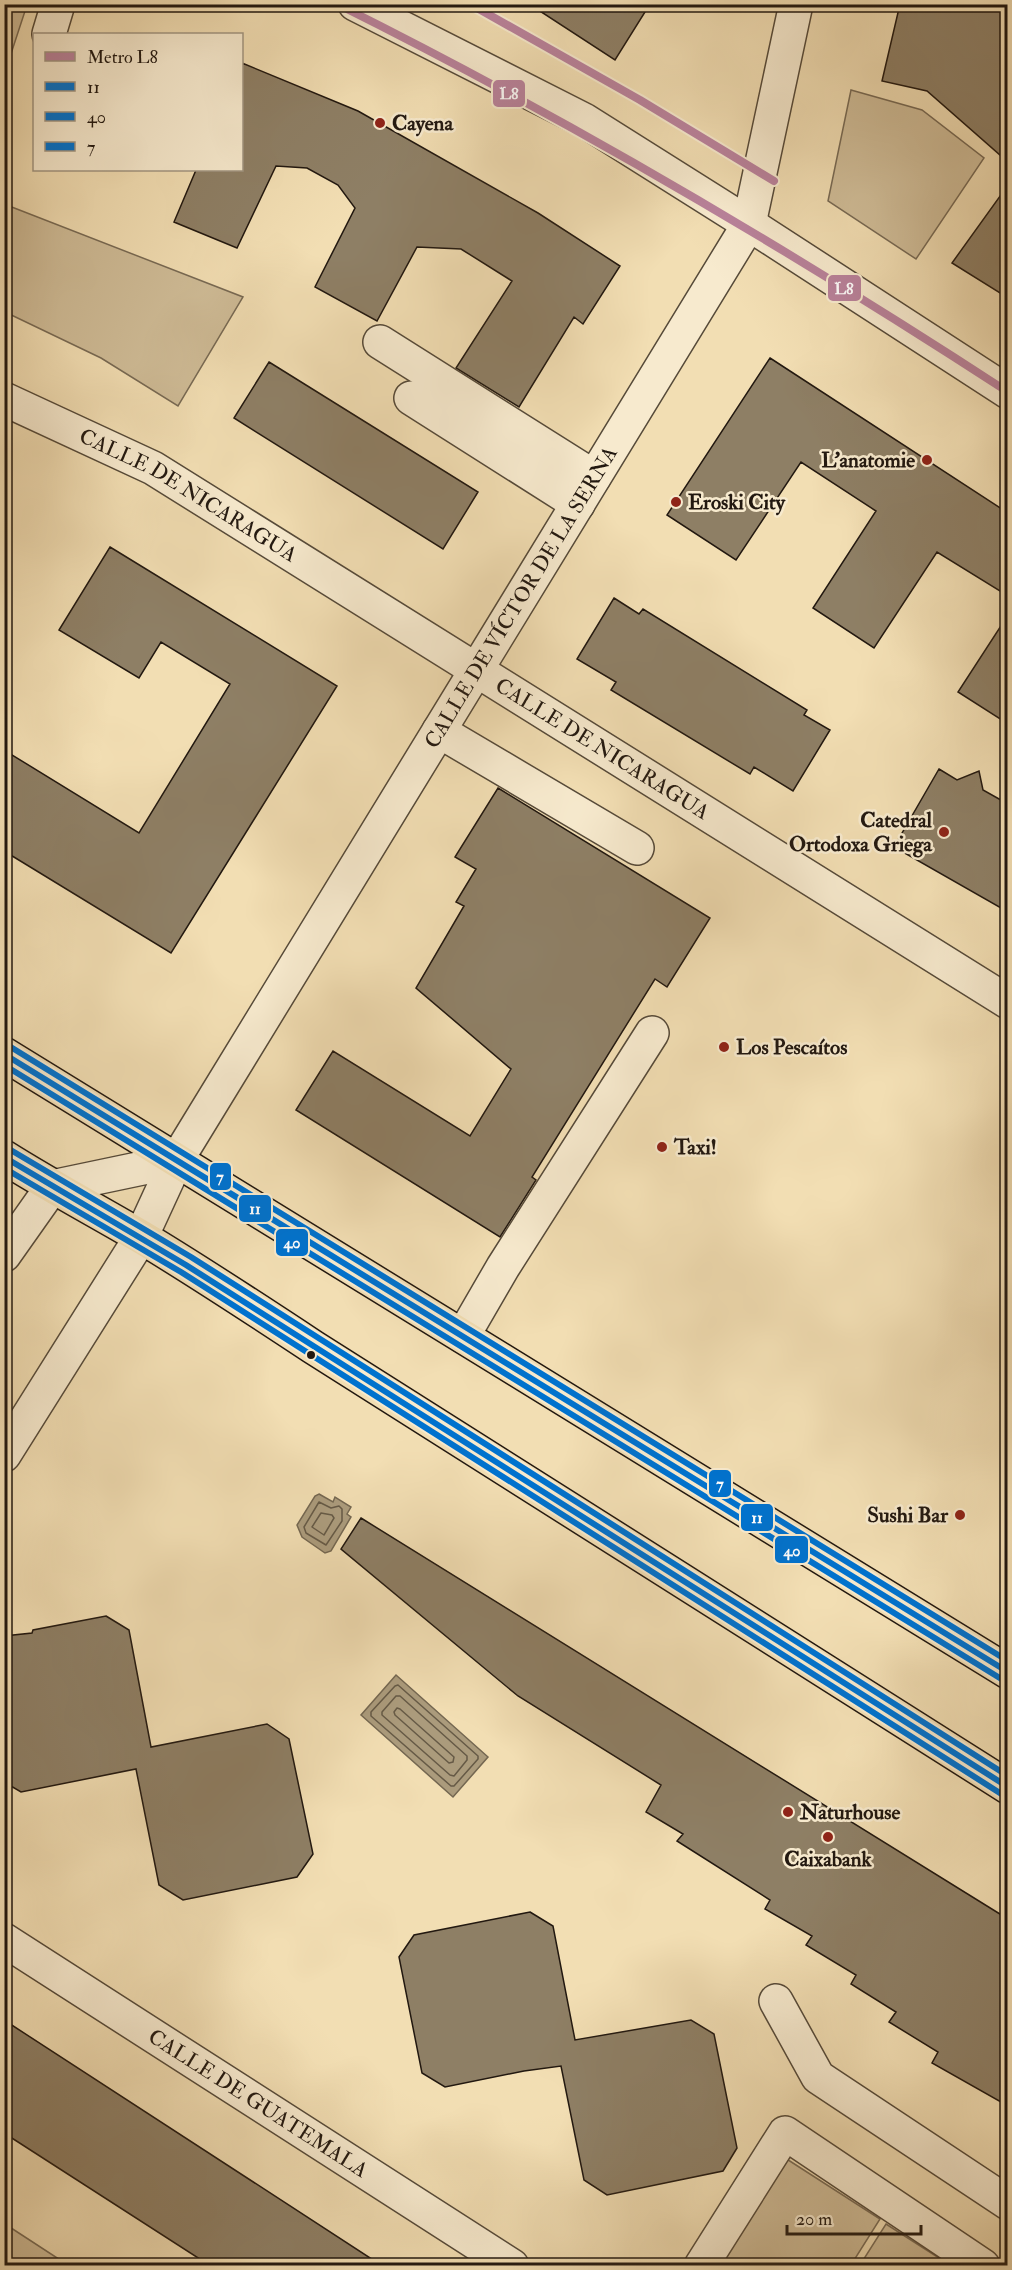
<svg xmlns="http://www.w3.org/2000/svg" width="1012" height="2270" font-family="'IM FELL Double Pica',serif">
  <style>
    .green { fill: #cfbc97; stroke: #786a54; stroke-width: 1.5 }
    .water { fill: #ab9b7c; stroke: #746751; stroke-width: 1.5 }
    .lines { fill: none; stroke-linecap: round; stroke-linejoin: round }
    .shore { stroke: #665a46; stroke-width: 1.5 }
    .building { fill: #8e7f65; stroke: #221810; stroke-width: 1.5 }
    .minor-casing { stroke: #564a39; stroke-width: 36 }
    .major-casing { stroke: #221810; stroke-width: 36 }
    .minor { stroke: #f7eace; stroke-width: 33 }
    .major { stroke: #f2deb3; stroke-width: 33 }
    .bus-1-casing { stroke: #f7eace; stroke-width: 10 }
    .bus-2-casing { stroke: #f7eace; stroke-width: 10 }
    .bus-3-casing { stroke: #f7eace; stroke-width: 10 }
    .bus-1 { stroke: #0072ce; stroke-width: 6 }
    .bus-2 { stroke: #0072ce; stroke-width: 6 }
    .bus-3 { stroke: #0072ce; stroke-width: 6 }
    .metro-1-casing { stroke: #f7eace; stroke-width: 12 }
    .metro-1 { stroke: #b9829b; stroke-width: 8 }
    .poi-dot { fill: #8f2418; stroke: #f7eace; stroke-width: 2 }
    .bus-dot { fill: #221810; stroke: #f7eace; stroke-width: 2 }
    .labels { text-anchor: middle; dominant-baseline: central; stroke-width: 5; stroke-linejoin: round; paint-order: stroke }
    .poi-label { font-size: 21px; font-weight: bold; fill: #221810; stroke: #f7eace; text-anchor: start }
    .street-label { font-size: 21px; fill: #221810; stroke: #f7eace }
    .line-badge { stroke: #f7eace; stroke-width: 2 }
    .badge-label { font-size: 16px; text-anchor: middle; font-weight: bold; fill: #fff }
  </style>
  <rect width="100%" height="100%" fill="#f2deb3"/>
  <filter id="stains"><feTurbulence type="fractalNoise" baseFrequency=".00333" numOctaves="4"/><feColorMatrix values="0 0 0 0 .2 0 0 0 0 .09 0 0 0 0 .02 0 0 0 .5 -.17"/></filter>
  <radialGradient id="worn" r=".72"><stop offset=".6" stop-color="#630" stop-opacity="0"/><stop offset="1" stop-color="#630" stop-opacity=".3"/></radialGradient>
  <path class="green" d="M5,4L27,5L5,72L4,5Z
    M851,90L922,110L984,158L916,259L828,201Z
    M4,204L243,297L178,406L101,358L5,312Z
    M782,2156L880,2219L851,2265L713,2266Z
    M5,2224L68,2265H5Z
    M886,2224L950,2265H860Z"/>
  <path class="water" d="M319,1494L333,1502L335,1497L351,1507L347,1514L351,1517L331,1551L325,1553L302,1537L297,1525L315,1496Z
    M396,1675L488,1757L453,1797L361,1715Z"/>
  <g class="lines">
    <path class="shore" d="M319,1502L331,1508L339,1506L342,1509V1521L326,1545L306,1533L304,1527Z
      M321,1513L332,1515L334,1518L324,1535L312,1527Z
      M398,1685L478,1756V1759L454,1786H451L371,1716V1712L395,1686Z
      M396,1696H400L467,1756V1760L454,1776L450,1775L382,1715V1712Z
      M397,1708L400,1709L454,1757L453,1762L449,1763L395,1715L394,1712Z"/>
  </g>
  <path class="building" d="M529,4H650L615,60Z
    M900,4H1008V162L927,91L882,81Z
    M242,63L358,111L538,213L620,266L583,324L574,317L519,407L456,368L512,281L461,249L417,247L377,321L315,287L355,208L338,185L307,168L276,166L237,248L174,222L196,170H242Z
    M1008,185V298L952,263Z
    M770,358L1008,513V596L937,552L874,648L813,608L876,511L801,462L736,560L667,515Z
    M269,362L478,492L443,549L234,418Z
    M110,547L337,686L171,953L4,851V750L139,833L230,684L161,642L139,678L59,630Z
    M614,598L639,614L643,609L807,710L804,715L830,730L793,791L754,767L750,774L611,690L616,682L577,659Z
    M1008,615V724L958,692Z
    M939,769L957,780L979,771L983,790L1008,804V912L894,847Z
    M498,788L710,918L667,987L655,979L532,1177L536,1180L500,1237L296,1110L333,1051L470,1136L511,1069L416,988L464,906L456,902L476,869L455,857Z
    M361,1518L1008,1919V2106L932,2063L938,2052L889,2022L896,2012L851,1984L856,1975L806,1945L812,1936L765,1909L770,1900L677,1841L683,1834L646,1812L661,1785L518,1696L341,1549Z
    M106,1616L129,1630L151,1747L267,1724L289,1739L313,1854L297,1877L183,1900L159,1885L136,1769L21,1792L4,1782V1636L32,1633L33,1630Z
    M530,1912L553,1926L575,2040L691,2020L714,2034L737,2148L723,2171L607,2195L584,2180L561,2066L524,2071L445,2087L422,2073L399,1957L414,1935Z
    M4,2020L381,2265H209L4,2133Z"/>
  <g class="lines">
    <defs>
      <g id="minor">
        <path d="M355,4L584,120L749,224L1008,392"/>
        <path d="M49,34L58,4"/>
        <path d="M380,342L594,477"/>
        <path d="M411,398L578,504"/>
        <path id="s1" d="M4,399L153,468L1008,1002"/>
        <path d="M439,731L637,848"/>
        <path d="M4,1255L52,1187L176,1161"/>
        <path d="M463,1336L503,1267L652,1033"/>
        <path id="s2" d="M4,1455L141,1237L176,1161L749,224L796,4"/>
        <path id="s3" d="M4,1940L512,2266"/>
        <path d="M776,2001L818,2077L1008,2203"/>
        <path d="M701,2266L785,2133L983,2266"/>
      </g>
      <path id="major" d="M4,1054L1008,1672
        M4,1157C50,1186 97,1211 143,1238C201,1273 257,1310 313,1347L1008,1787"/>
    </defs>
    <use href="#minor" class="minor-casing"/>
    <use href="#major" class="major-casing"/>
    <use href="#minor" class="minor"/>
    <use href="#major" class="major"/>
    <defs>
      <path id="bus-1" d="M4,1054L1008,1672
        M4,1157L186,1265L1008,1787"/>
      <path id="bus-2" d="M4,1065L1003,1680
        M4,1168L181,1272L1003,1795"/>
      <path id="bus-3" d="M9,1046L1008,1661
        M9,1149L191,1257L1008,1776"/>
    </defs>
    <use href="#bus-1" class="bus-1-casing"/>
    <use href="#bus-2" class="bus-2-casing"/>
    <use href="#bus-3" class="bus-3-casing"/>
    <use href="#bus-1" class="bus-1"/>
    <use href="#bus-2" class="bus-2"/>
    <use href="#bus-3" class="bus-3"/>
    <defs>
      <path id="metro-1" d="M337,4C570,120 790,250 1008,392
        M470,4L640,100L774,181"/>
    </defs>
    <use href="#metro-1" class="metro-1-casing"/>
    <use href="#metro-1" class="metro-1"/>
  </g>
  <g class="poi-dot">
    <circle cx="380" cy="123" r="6"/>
    <circle cx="927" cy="460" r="6"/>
    <circle cx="676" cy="502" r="6"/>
    <circle cx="944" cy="832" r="6"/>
    <circle cx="724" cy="1047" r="6"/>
    <circle cx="662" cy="1147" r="6"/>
    <circle cx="960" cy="1515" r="6"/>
    <circle cx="788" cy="1812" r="6"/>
    <circle cx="828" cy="1837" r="6"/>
  </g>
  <circle class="bus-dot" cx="311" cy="1355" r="5"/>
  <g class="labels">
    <g class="poi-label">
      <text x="392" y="123">Cayena</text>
      <text x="915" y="460" text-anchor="end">L'anatomie</text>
      <text x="688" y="502">Eroski City</text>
      <text x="932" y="820" text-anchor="end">Catedral<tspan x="932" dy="24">Ortodoxa Griega</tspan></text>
      <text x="736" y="1047">Los Pescaítos</text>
      <text x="674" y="1147">Taxi!</text>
      <text x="948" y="1515" text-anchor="end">Sushi Bar</text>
      <text x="800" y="1812">Naturhouse</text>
      <text x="828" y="1859" text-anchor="middle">Caixabank</text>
    </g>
    <g class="street-label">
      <text stroke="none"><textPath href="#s1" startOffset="208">CALLE DE NICARAGUA</textPath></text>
      <text stroke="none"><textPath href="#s2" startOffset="1002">CALLE DE VÍCTOR DE LA SERNA</textPath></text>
      <text stroke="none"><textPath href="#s1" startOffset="694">CALLE DE NICARAGUA</textPath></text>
      <text stroke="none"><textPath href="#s3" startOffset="302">CALLE DE GUATEMALA</textPath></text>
    </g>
  </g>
  <g class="line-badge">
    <rect x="492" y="79" width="34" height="29" rx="6" fill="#b9829b"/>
    <rect x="827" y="274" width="35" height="28" rx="6" fill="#b9829b"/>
    <rect x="209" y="1162" width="23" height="29" rx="6" fill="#0072ce"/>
    <rect x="238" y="1194" width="34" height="29" rx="6" fill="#0072ce"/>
    <rect x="275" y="1228" width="34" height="29" rx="6" fill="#0072ce"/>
    <rect x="708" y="1469" width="24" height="29" rx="6" fill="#0072ce"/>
    <rect x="740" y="1503" width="34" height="29" rx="6" fill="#0072ce"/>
    <rect x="774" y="1535" width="35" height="29" rx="6" fill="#0072ce"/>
  </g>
  <g class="badge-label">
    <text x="509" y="99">L8</text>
    <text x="844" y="294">L8</text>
    <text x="220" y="1182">7</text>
    <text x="255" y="1214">11</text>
    <text x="292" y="1248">40</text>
    <text x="720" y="1489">7</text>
    <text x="757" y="1523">11</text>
    <text x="792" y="1556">40</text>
  </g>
  <rect width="1012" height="2270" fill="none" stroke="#f2deb3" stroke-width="24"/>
  <rect x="6" y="6" width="1000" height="2258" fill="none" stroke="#221810" stroke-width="3"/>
  <rect x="12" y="12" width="988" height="2246" fill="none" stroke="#221810" stroke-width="1.5"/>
  <rect x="33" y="33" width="210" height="138" fill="#f7eace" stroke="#a29682" stroke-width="1.5"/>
  <rect x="45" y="52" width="30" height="9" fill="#b9829b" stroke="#a29682" stroke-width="1.5"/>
  <text x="87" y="63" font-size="18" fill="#221810">Metro L8</text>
  <rect x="45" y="82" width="30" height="9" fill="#0072ce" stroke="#a29682" stroke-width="1.5"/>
  <text x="87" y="93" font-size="18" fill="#221810">11</text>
  <rect x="45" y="112" width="30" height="9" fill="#0072ce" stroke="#a29682" stroke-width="1.5"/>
  <text x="87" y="123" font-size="18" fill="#221810">40</text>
  <rect x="45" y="142" width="30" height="9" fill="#0072ce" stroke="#a29682" stroke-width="1.5"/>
  <text x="87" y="153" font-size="18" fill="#221810">7</text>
  <path d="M787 2225v9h134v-9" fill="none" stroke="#221810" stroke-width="3"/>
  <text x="796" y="2225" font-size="18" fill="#221810" stroke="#f7eace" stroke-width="4.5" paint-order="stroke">20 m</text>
  <rect width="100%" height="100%" filter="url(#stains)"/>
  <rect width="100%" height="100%" fill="url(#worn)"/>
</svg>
